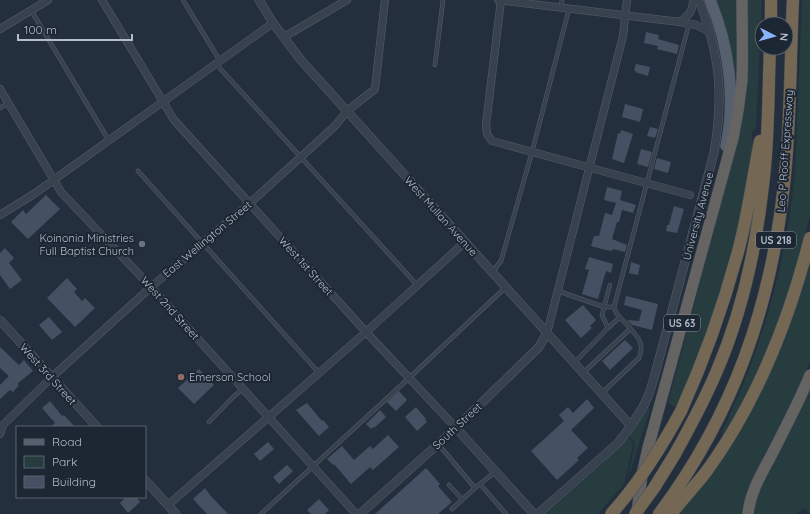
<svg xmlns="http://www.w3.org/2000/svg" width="810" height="514" font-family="Quicksand,sans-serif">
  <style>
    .green { fill: #263c3f }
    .building { fill: #455162 }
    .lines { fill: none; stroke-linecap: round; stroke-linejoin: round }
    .service-casing { stroke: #565f6c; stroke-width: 4.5 }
    .minor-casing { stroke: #565f6c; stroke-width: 8 }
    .tertiary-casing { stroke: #565f6c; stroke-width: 9 }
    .primary-casing { stroke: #414a57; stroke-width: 12 }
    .trunk-casing { stroke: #434c59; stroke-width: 12 }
    .motorway-casing { stroke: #434c59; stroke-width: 13 }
    .service { stroke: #38414e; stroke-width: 3.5 }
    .minor { stroke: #38414e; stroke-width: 7 }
    .tertiary { stroke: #38414e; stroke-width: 8 }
    .primary { stroke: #56606e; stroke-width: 11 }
    .trunk { stroke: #656462; stroke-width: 11 }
    .motorway { stroke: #746855; stroke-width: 12 }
    .motorway-bridge-casing { stroke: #434c59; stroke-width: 13; stroke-linecap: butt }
    .motorway-bridge { stroke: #746855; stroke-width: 12 }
    .worship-dot { fill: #6b7280; stroke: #1d2633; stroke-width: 1.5 }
    .education-dot { fill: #8d6e63; stroke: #1d2633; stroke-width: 1.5 }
    .labels { text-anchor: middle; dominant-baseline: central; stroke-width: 4; stroke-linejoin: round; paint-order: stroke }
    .shield { fill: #1d2633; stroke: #878f9c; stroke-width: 1 }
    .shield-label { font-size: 10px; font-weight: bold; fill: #b4bcc9 }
    .street-label { font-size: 11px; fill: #b4bcc9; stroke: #1d2633 }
    .poi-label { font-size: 11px; fill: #b4bcc9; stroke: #1d2633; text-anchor: end }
  </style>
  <rect width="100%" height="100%" fill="#242f3e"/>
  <path class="green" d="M715,0H738L739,32L736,97Z
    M746,0H762L756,126L751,134C756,141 750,164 749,173C740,225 727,276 709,326C700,353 689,381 675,407L668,403L733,157Z
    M802,0H810V214C794,292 764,366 724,434L721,433C762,351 786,264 795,173Z
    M810,259V361L788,412L747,492L742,514H678L715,466Z
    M810,386V514L804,508L797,514H752L755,498Z
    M648,408L650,410L627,481L635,444L629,436Z
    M627,438L632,441L633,445L624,484L598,514H546L605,461Z"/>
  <path class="building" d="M646,32L659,35L658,39L679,45L677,54L657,49L658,46L644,43Z
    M636,64L650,67L648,76L635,72L636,71L634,70Z
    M625,104L643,109L640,122L622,117Z
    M650,127L658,129L655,138L647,136Z
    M621,130L633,134L624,163L612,159L618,133L620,134Z
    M641,149L652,152L648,167L637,164Z
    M657,158L671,162L668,173L654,169Z
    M607,187L622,191L620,200L636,205L633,213L622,210L619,222H617L612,239L627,245L625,252L613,249L612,251L606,250L591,246L594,236H599L605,213L612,215L616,203L604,200Z
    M46,195L60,209L28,239L11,222L23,210L26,214Z
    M674,206L684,209L677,233L666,231L667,225H669Z
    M5,248L14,258L9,263L22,280L10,289L0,275V253Z
    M589,257L613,264L611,273L607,271L605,274L598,299L582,294L589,270L585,269Z
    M631,262L640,265L638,275L629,273Z
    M67,278L77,289L74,292L82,301L85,298L95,308L75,327L47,298Z
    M626,296L658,304L652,330L632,325L627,320L639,321L642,310L624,305Z
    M583,305L596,320L590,326L592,328L581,338L565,320Z
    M49,317L62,332L52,340L39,325Z
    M625,340L633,348L610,370L602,361Z
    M0,347L19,365L24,360L33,371L17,384L19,385L13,392L10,390L0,399V385L9,376L0,368Z
    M199,369L214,385L194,404L178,388Z
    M399,391L407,400L396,411L387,402Z
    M587,399L594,408L571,430L588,448L577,458L579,460L557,480L531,451L564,421L559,415L568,407L573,413Z
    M50,401L62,416L64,415L75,427H50L55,423L42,408Z
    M307,403L322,421L323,420L329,427L319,436L296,410Z
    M416,407L426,419L425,420L427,422L417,431L405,417Z
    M380,410L386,417L374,428L373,427L371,429L366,424Z
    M388,435L399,447L373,470L370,467L351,484L334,464L333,465L327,459L342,446L354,460L370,446L373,449Z
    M268,442L274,449L260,461L254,454Z
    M287,465L293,471L279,484L273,477Z
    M426,468L440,484L438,486L452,502L438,514H375Z
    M205,488L210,495L228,514H207L193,499Z
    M126,497H136L140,502L128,513L120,503Z
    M319,499L329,510L325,514H311L307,510Z"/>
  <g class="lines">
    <defs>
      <path id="service" d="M183,0L220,61
        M561,8L562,0
        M31,10L109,141
        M216,64L418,286
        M435,65L443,0
        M0,108L8,103
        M138,171L319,373
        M493,271L501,261L532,152L569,9
        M610,285L604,307H614
        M558,291L604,307L602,315L608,328L574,363
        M608,328L620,317
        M583,373L630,329
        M602,393L639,358C641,353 642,347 640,342C637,333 623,322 617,314L615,310L614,307L689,24
        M209,422L233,397L243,389
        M439,445L475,488L495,472
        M480,484L506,514
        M449,485L462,499
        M452,509L475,488
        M261,514L409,378L506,287"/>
      <path id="minor" d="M102,0L174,120L366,332L456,428
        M498,0L680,22L696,25L710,32
        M501,0L486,125L487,134L492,141L690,195
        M680,22C689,15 693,11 693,0
        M0,29L48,0
        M284,37L347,0
        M0,89L61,192L151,287L356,514
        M0,215L34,194L273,23
        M547,333L623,36L627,0
        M0,434L3,425L52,377L151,287L250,203L335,126L347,111L375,89L385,0
        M168,505L366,332L465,242"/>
      <path id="tertiary" d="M259,0L273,23L300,59L631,426
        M0,320L97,427
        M456,428L534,514
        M145,480L176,514
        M360,514L456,428L539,347L547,333
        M538,514L618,443L631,426L643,407L649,394L654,378L714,153C724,94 720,56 699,0"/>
      <path id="primary" d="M710,0C729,45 736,98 726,146"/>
      <path id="trunk" d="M637,512L642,475L648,448L733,138C737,119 740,100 742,80C743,54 742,27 742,0
        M748,514C750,492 762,473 772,454C785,428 799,402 810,375"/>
      <path id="motorway" d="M771,24V0
        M681,411C705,358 724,304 739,248C748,213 753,177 760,141
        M675,454C690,427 704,401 716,373C742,313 756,249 763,185C769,140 768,93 770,48
        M659,514C733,415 771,307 784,184C791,123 790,61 793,0
        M671,514C682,500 695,486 706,472C757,402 789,321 810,238"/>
    </defs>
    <use href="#service" class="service-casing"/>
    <use href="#minor" class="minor-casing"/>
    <use href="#tertiary" class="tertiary-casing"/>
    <use href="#primary" class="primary-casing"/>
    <use href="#trunk" class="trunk-casing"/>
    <use href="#motorway" class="motorway-casing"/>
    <use href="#service" class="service"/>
    <use href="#minor" class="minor"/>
    <use href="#tertiary" class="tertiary"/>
    <use href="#primary" class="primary"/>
    <use href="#trunk" class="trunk"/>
    <use href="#motorway" class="motorway"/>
    <defs>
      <path id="motorway-bridge" d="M611,514C639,483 661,448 681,411
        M635,514L654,488L675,454"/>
    </defs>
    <use href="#motorway-bridge" class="motorway-bridge-casing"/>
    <use href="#motorway-bridge" class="motorway-bridge"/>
  </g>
  <circle class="worship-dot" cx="142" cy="244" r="4"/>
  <circle class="education-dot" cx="181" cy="377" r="4"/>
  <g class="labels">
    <g class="shield">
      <rect x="756" y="232" width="40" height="16" rx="3"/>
      <rect x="664" y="315" width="36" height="16" rx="3"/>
    </g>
    <g class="shield-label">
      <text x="776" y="240">US 218</text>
      <text x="682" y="323">US 63</text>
    </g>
    <g class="street-label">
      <text transform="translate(785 151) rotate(-86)">Leo P Rooff Expressway</text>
      <text transform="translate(441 216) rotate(48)">West Mullan Avenue</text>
      <text transform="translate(698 216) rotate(-75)">University Avenue</text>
      <text transform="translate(207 239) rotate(-40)">East Wellington Street</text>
      <text transform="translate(306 266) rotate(48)">West 1st Street</text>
      <text transform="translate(170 308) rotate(48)">West 2nd Street</text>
      <text transform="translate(48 374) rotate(48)">West 3rd Street</text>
      <text transform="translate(457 426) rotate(-43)">South Street</text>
    </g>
    <g class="poi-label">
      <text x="134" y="238">Koinonia Ministries<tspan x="134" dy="13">Full Baptist Church</tspan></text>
      <text x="189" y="377" text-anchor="start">Emerson School</text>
    </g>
  </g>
  <rect x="16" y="426" width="130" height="72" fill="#1d2633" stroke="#59626f"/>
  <rect x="24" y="439" width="20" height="6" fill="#56606e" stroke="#59626f"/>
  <text x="52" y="446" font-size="12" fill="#b4bcc9">Road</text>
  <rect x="24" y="456" width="20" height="12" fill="#263c3f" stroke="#59626f"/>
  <text x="52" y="466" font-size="12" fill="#b4bcc9">Park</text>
  <rect x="24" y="476" width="20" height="12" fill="#455162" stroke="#59626f"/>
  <text x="52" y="486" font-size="12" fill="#b4bcc9">Building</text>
  <g transform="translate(774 36) rotate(96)"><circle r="19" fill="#1d2633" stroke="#59626f"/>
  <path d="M0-3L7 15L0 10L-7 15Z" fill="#8ab4f8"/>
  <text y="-6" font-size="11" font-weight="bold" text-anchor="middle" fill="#b4bcc9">N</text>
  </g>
  <path d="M18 34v6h114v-6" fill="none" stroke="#b4bcc9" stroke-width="2"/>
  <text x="24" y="34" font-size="12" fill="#b4bcc9" stroke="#1d2633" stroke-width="3" paint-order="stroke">100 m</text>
</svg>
